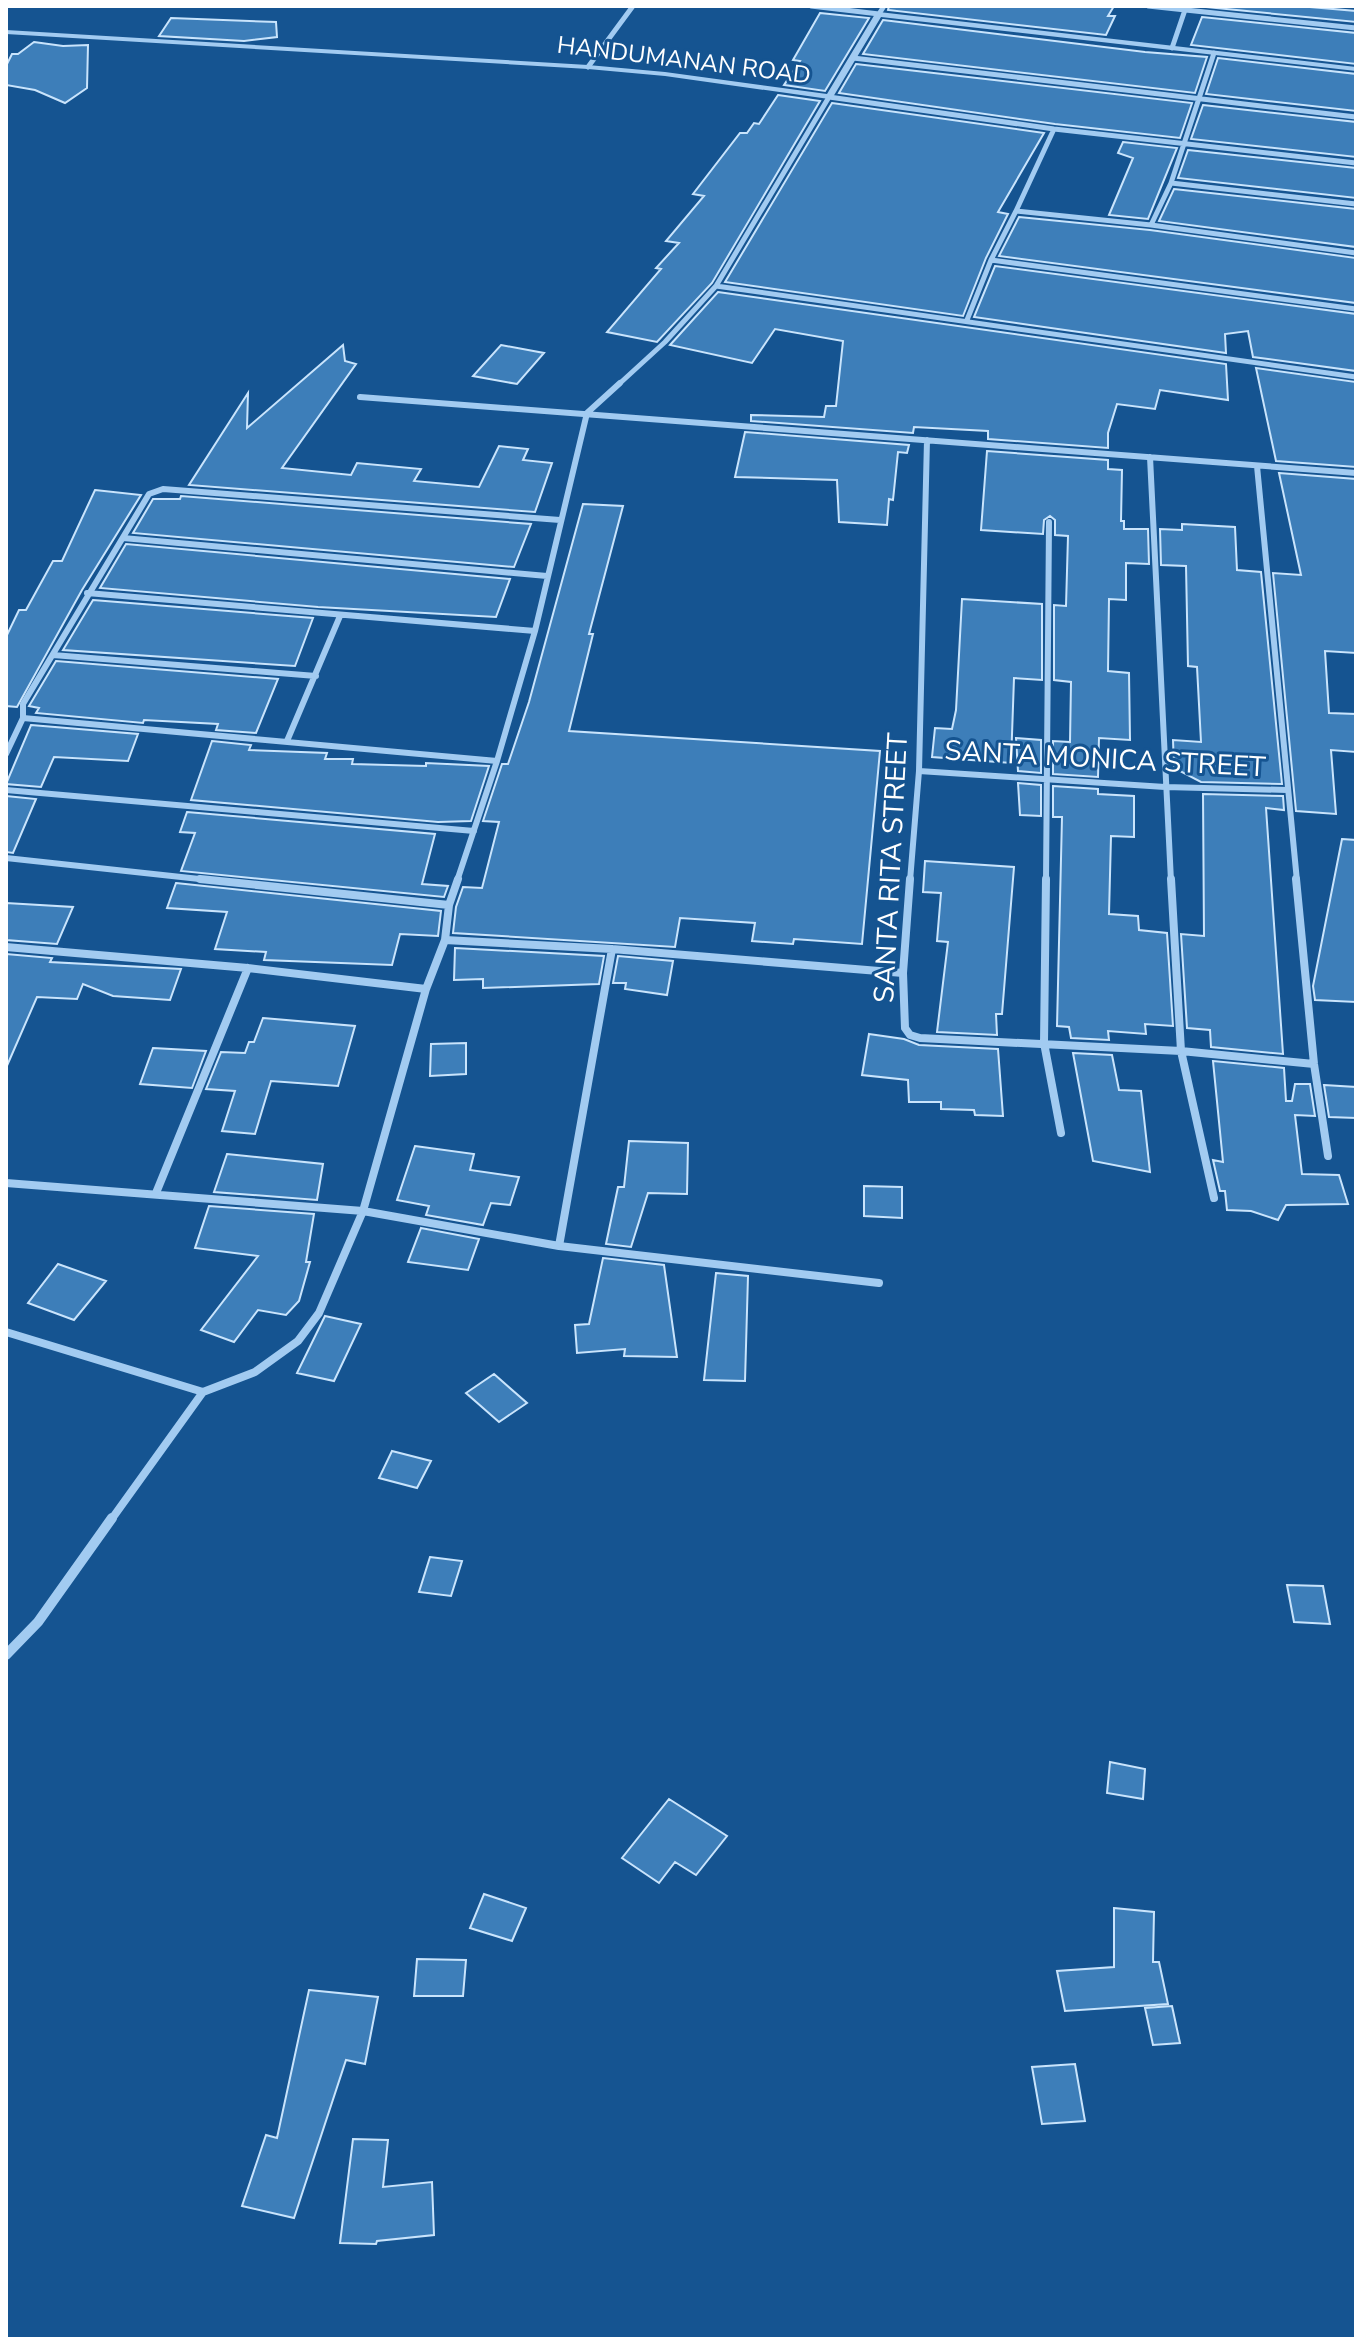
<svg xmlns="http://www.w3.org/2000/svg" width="1362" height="2345" font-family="'Nunito Sans',sans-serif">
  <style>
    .building { fill: #3d7eb9; stroke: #c9e4fc; stroke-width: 2 }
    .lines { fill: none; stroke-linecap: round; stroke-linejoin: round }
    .minor-far3 { stroke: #a2cbf1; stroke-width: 5 }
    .minor-far2 { stroke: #a2cbf1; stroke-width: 6 }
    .minor-far1 { stroke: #a2cbf1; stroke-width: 8 }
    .minor { stroke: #a2cbf1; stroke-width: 10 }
    .tertiary { fill: #a2cbf1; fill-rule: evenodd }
    .labels { text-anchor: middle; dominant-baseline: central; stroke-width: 6; stroke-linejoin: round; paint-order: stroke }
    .far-street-label { font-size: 24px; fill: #fff; stroke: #155491 }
    .street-label { font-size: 28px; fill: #fff; stroke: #155491 }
  </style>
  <rect width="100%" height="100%" fill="#155491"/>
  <path class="building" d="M889,6H1114L1108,16H1115L1106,35L888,10Z
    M1298,6L1356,11V22L1206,7Z
    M820,13L869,18L825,91L784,85L800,61L793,60Z
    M1202,17L1356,33V64L1191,45Z
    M171,18L276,22L277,37L244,41L159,36Z
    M883,20L1145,52L1207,57L1195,93L863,54Z
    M34,42L63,46L88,45L87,88L65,103L35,90L6,85V66L12,54H18Z
    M1218,58L1356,74V111L1206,94Z
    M856,64L1192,103L1180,138L1055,124L839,93Z
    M778,95L820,101L712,283L657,342L607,332L661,269L656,268L679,243L666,241L704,196L693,194L740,133H747L754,123L759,124Z
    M832,103L1044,133L998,212L1008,214L986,258L963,316L725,282Z
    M1203,105L1356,122V157L1191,139Z
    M1123,142L1177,148L1148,219L1109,215L1133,158L1118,153Z
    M1188,150L1356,168V198L1178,178Z
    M1174,189L1356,209V247L1159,221Z
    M1019,217L1150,230L1356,258V303L999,256Z
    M995,266L1356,314V371L1253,357L1248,331L1225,334L1226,353L974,317Z
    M718,292L1226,364L1228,400L1160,390L1155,409L1117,404L1108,433V448L988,439V431L914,427L913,433L751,421V415L824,417L826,406H836L843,341L775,329L752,363L670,345Z
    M343,345L345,361L356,364L282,468L351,475L357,463L421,469L414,481L479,487L499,446L528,449L523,460L552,463L535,512L189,485L248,393L247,428Z
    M501,345L544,353L517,384L473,376Z
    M1256,368L1356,382V467L1276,461Z
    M745,432L909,445L907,453L898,452L893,500L889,499L887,525L839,522L837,480L735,477Z
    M987,451L1108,460V469L1122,470L1121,521H1124V529H1148L1149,564L1126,563V600L1109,599L1108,671L1129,673L1130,740L1099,738L1098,777L1053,774V741L1070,742L1071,682L1054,680V605L1066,606L1068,536L1055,535V520L1050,516L1044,520L1043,534L981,530Z
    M1279,473L1356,479V653L1325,651L1329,713L1356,714V752L1331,750L1336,814L1296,811L1273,573L1301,575Z
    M95,490L141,495L82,590L17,707L6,706V637L19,610H26L53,561H62Z
    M181,496L531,524L514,567L133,533L153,499H180Z
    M583,504L623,506L589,634H593L569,731L880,751L862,944L794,939L793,944L752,941L755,923L680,918L675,947L453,933L456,907L463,887L482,888L499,822L483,821L502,764H508L529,702Z
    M1182,524L1235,527L1237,570L1261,572L1282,784L1201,782L1174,768L1173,740L1201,742L1197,667L1188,666L1186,566L1161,565L1160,529L1182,530Z
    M126,544L510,579L496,617L318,607L100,588Z
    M962,599L1042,604V680L1014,678L1011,763L932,757L935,728L952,729L956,710Z
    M93,600L313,618L295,666L63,650Z
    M56,661L278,679L256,733L216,730L218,724L144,720L143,723L36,713L39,708L29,706Z
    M31,725L138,734L128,761L54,757L41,787L6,784Z
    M1016,738L1041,740V773L1018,771Z
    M212,741L251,745L249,750L327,753L325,759H353L352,764L426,766V763L489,766L471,821L438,822L191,800Z
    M1018,783L1041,785V816L1020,815Z
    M1053,786L1098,789V794L1134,796V837L1111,836L1109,914L1138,916L1139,930L1167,933L1173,1026L1145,1024L1146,1034L1108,1031L1109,1040L1071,1038L1069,1027L1057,1026L1062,817H1053Z
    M1203,794L1283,796L1284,810L1266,808L1283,1054L1211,1047L1210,1030L1187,1028L1181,934L1204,936Z
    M6,796L36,799L13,853L6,852Z
    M187,812L435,834L422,884L448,886L444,897L181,871L195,833L180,832Z
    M1342,839L1356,840V1002L1315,1000L1313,986Z
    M925,861L1014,867L1002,1014H996L997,1035L937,1032L948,942L937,941L941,893L923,892Z
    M176,883L441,911L438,936L400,934L392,965L264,960L266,952L215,949L227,912L167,908Z
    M6,903L73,907L57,944L6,940Z
    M455,948L604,956L599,984L483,988V979L454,980Z
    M6,954L52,958L50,962L181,969L170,1000L113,996L83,984L77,999L37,997L6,1068Z
    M618,956L673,961L667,995L625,989L626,983H613Z
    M263,1018L355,1026L338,1086L271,1081L255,1134L222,1131L235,1091L206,1089L221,1052L245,1053L249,1042H254Z
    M869,1034L904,1039L919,1045L998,1049L1003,1116L975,1115L974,1110L941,1109V1102H909L908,1080L862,1075Z
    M466,1043V1074L430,1076L431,1044Z
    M153,1048L206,1051L192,1088L140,1084Z
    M1073,1053L1112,1055L1119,1090L1141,1091L1150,1172L1093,1161Z
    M1213,1061L1284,1068L1286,1101H1292L1295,1084H1310L1315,1116L1295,1115L1302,1174L1339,1175L1348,1204L1286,1205L1278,1220L1251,1211L1227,1210L1225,1191H1220L1213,1160L1223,1162Z
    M1324,1085L1356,1087V1118L1329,1117Z
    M629,1141L688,1143L687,1194L648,1193L631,1247L606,1244L618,1187H624Z
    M415,1146L474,1154L470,1170L519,1177L510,1205L491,1203L483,1225L426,1215L429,1206L397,1200Z
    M227,1154L323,1164L317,1200L214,1192Z
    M864,1186L902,1187V1218L864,1216Z
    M209,1206L314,1214L306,1262H310L299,1301L286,1315L258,1310L234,1342L201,1330L258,1256L195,1248Z
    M421,1228L479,1239L468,1270L408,1262Z
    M603,1258L664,1265L677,1357L624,1356L625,1349L577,1353L575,1325L589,1324Z
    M58,1264L106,1281L74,1320L28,1303Z
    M716,1273L748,1276L745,1381L704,1380Z
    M325,1316L361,1324L334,1381L297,1373Z
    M494,1374L527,1403L499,1422L466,1393Z
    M392,1451L431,1461L417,1488L379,1478Z
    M430,1557L462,1561L451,1596L419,1592Z
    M1287,1585L1323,1586L1330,1624L1294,1622Z
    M1110,1762L1145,1769L1143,1799L1107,1793Z
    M669,1799L727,1836L696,1875L675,1862L659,1883L622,1858Z
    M484,1894L526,1908L512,1941L470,1928Z
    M1114,1908L1154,1912L1153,1962H1159L1168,2004L1065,2011L1057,1971L1114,1967Z
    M417,1959L466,1960L463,1996H414Z
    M309,1990L378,1997L365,2064L346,2060L294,2218L242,2206L266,2135L277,2138Z
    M1172,2006L1180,2043L1153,2045L1145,2008Z
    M1075,2064L1085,2121L1042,2124L1032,2067Z
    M353,2139L388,2140L383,2187L432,2182L434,2235L377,2241L376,2244L340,2243Z"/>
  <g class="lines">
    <path class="minor-far3" d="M811,6L879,14L884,6
      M1148,6L1356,28
      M1172,48L1186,7
      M853,58L1356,117
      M588,67L633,6
      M1171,183L1356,204
      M1016,211L1054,129
      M1151,225L1171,183L1214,53
      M991,260L1356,309
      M716,286L1356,377
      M967,320L991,260L1016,211L1151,225L1356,253
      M618,385L665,342L716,286L829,97L1054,129L1356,163"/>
    <path class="minor-far2" d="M360,397L1356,473
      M1150,457L1171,881
      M1257,466L1297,881
      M123,538L547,576
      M87,593L535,631
      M53,655L316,676
      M287,741L340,616
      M6,754L23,718
      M497,761L23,718V704L149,494L163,489L560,520
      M919,771L1165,787L1287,790
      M6,790L474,831
      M6,858L218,881
      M457,881L497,761L535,631L587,413L620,383
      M910,881L919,771L927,440
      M1046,881L1049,522"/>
    <path class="minor-far1" d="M200,879L449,905
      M910,879L903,973L905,1028L910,1035L920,1038L1181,1051L1314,1064
      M1046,879L1044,1043L1061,1133
      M1171,879L1181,1051L1214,1198
      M1296,879L1314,1064L1328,1156
      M445,940L612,949L903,973
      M6,947L248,968L426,989
      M6,1183L363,1211L559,1246L879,1283
      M156,1193L248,968
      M559,1246L612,949
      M6,1332L203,1392
      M111,1520L203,1392L255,1372L298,1341L319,1313L363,1211L426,989L445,940L449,905L458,879"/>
    <path class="minor" d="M6,1655L38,1622L112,1518"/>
    <path class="tertiary" d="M879,12L1356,67V71L881,17L833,97L829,99L665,76L588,69L6,34V30L588,65L665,72L827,94L875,14Z"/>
  </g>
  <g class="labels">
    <g class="far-street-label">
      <text transform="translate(684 60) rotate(7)">HANDUMANAN ROAD</text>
    </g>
    <g class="street-label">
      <text transform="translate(1105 759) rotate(3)">SANTA MONICA STREET</text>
      <text transform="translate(891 868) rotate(-87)">SANTA RITA STREET</text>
    </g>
  </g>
  <rect width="1362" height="2345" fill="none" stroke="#ffffff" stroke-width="16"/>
</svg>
